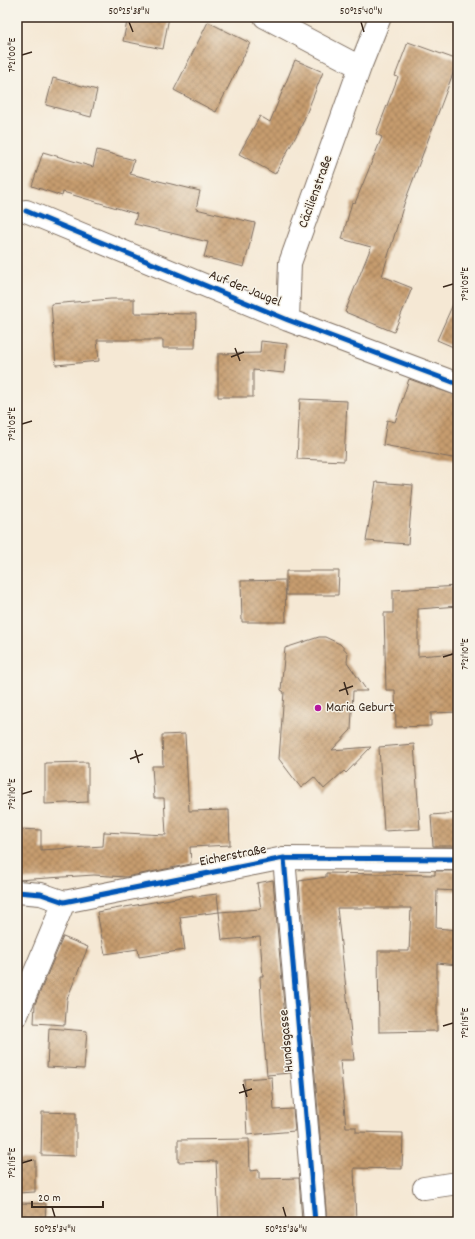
<svg xmlns="http://www.w3.org/2000/svg" width="475" height="1239" font-family="Dekko,sans-serif">
  <style>
    .building { fill: url(#building-cross-hatch) }
    .lines { fill: none; stroke-linecap: round; stroke-linejoin: round }
    .minor-casing { stroke: #7c6c5e; stroke-width: 24 }
    .tertiary-casing { stroke: #7c6c5e; stroke-width: 24 }
    .minor { stroke: #fff; stroke-width: 22 }
    .tertiary { stroke: #fff; stroke-width: 22 }
    .cycleway-casing { stroke: #f7f3e8; stroke-width: 8 }
    .cycleway { stroke: #0057b8; stroke-width: 5 }
    .ticks { fill: none; stroke: #3b2a1e; stroke-width: 1.5 }
    .poi-dot { fill: #b5179e; stroke: #f7f3e8; stroke-width: 1.5 }
    .labels { text-anchor: middle; dominant-baseline: central; stroke-width: 3; stroke-linejoin: round; paint-order: stroke }
    .street-label { font-size: 14px; fill: #3b2a1e; stroke: #f7f3e8 }
    .poi-label { font-size: 14px; fill: #3b2a1e; stroke: #f7f3e8; text-anchor: start }
    .neatline { fill: none; stroke: #3b2a1e; stroke-width: 1.5 }
    .ticks-label { font-size: 10px; text-anchor: middle; fill: #3b2a1e }
  </style>
  <defs>
    <pattern id="building-cross-hatch" width="8" height="8" patternUnits="userSpaceOnUse"><rect width="8" height="8" fill="#c69c6e"/><path d="M0 0l8 8M0 8l8-8" fill="none" stroke="#a27f5a"/></pattern>
  </defs>
  <rect width="100%" height="100%" fill="#f7f3e8"/>
  <filter id="ink" filterUnits="userSpaceOnUse"><feTurbulence type="fractalNoise" baseFrequency=".025" numOctaves="2"/><feDisplacementMap in="SourceGraphic" scale="8" xChannelSelector="R" yChannelSelector="G"/><feConvolveMatrix kernelMatrix="1 2 1 2 8 2 1 2 1" color-interpolation-filters="sRGB"/></filter>
  <filter id="wash" filterUnits="userSpaceOnUse"><feTurbulence type="fractalNoise" baseFrequency=".012" numOctaves="4" result="noise"/><feDisplacementMap in="SourceGraphic" scale="16" xChannelSelector="R" yChannelSelector="G"/><feGaussianBlur stdDeviation="0.9" result="paint"/><feColorMatrix in="noise" values="0 0 0 0 0 0 0 0 0 0 0 0 0 0 0 0 0 1.4 0 .05"/><feComposite in="paint" operator="in"/></filter>
  <g filter="url(#wash)">
    <rect width="100%" height="100%" fill="#f5e8d4"/>
    <g id="blocks">
      <path class="building" d="M128,17H169L163,49L123,41Z
        M208,22L250,43L216,112L174,90Z
        M408,42L458,60L404,204L382,276L412,288L394,332L345,312L371,247L342,239L352,202L355,203L382,137L376,134L398,77L395,76Z
        M295,60L323,72L301,127L275,174L239,154L260,116L270,122Z
        M53,78L97,90L91,117L46,105Z
        M97,150L134,160L130,174L200,191L196,209L255,223L244,267L204,257L208,242L134,224L137,214L63,192L62,196L32,186L43,152L93,167Z
        M458,293V349L437,340Z
        M111,299H134V313L196,314L195,348H163V340H97L99,361L56,365L51,304Z
        M261,341L287,344L284,373L253,370V397H218V354L260,353Z
        M409,379L458,396V459L383,445L387,420L395,422Z
        M300,399L347,401L344,461L297,459Z
        M376,482L413,485L408,544L366,541Z
        M286,571H339L338,595H286Z
        M285,580L286,622H242L241,581Z
        M458,586V606L418,609V656L458,653V712L431,713V726L396,727L395,690H386L384,613H393V590Z
        M319,637H325L340,644L348,653L347,662L367,691H353L351,730L332,750L371,747L346,773L344,771L324,789L314,777L301,788L279,759L284,692L281,690L285,648Z
        M185,734L189,811L229,810L230,845L190,847L191,864L126,877L94,875L17,880V829L41,830V850L103,846L104,832L166,835L164,798H154L152,766H163L162,735Z
        M414,744L420,829L384,831L379,747Z
        M88,762V802L45,804V763Z
        M458,813V846H433L431,815Z
        M435,871H458V891L437,890L436,928L458,930V965L437,963V1031L379,1032L378,951H409L411,908H337L354,1060H340L346,1127H356V1132L403,1133L402,1169L354,1168L356,1222H327L299,881L326,877V873L435,875Z
        M273,880L290,1073L267,1075L262,1017L260,976H263L260,937L222,940L219,912L261,909L257,883Z
        M217,894L219,912L180,917L185,950L139,957L138,949L105,954L97,912L193,895V897Z
        M63,937L88,947L67,999L65,1025L34,1023L35,1004Z
        M49,1028L87,1031L84,1069L47,1067Z
        M272,1077L274,1110L293,1109L295,1131L247,1135L244,1079Z
        M42,1112L76,1113V1156L41,1155Z
        M249,1139L250,1171L259,1170V1179L299,1178L302,1222H219L216,1161L178,1162V1140Z
        M17,1160H35V1192L17,1193Z
        M20,1203L46,1204L45,1222H19Z"/>
    </g>
  </g>
  <g filter="url(#ink)">
    <use href="#blocks" fill-opacity="0" stroke="#7c6c5e" stroke-width="1"/>
    <g class="lines">
      <defs>
        <path id="minor" d="M265,17L360,67
          M26,211L288,320L458,384
          M288,320L290,263L360,67L380,17
          M284,858L315,1222
          M17,892L41,894L64,902
          M424,1188L458,1183"/>
        <path id="tertiary" d="M17,1015L64,902L284,858L458,859"/>
      </defs>
      <use href="#minor" class="minor-casing"/>
      <use href="#tertiary" class="tertiary-casing"/>
      <use href="#minor" class="minor"/>
      <use href="#tertiary" class="tertiary"/>
      <defs>
        <path id="cycleway" d="M26,211L288,320L458,384
          M284,858L315,1222
          M17,892L41,894L64,902L284,858L458,859"/>
      </defs>
      <use href="#cycleway" class="cycleway-casing"/>
      <use href="#cycleway" class="cycleway"/>
    </g>
  </g>
  <path class="ticks" d="M129,22L133,32M361,22L364,32M22,55L32,52M443,287L453,284M235,348L240,361M231,357L244,352M22,424L32,421M443,657L453,654M344,682L348,695M339,691L353,686M135,750L139,763M130,759L143,754M22,794L32,791M443,1026L453,1023M243,1084L247,1097M239,1093L252,1089M22,1163L32,1160M52,1207L55,1217M283,1207L286,1217"/>
  <circle class="poi-dot" cx="318" cy="708" r="4"/>
  <g class="labels">
    <g class="street-label">
      <text transform="translate(316 192) rotate(-70)">Cäcilienstraße</text>
      <text transform="translate(245 289) rotate(22)">Auf der Jaugel</text>
      <text transform="translate(233 856) rotate(-11)">Eicherstraße</text>
      <text transform="translate(287 1041) rotate(-95)">Hundsgasse</text>
    </g>
    <g class="poi-label">
      <text x="326" y="708">Maria Geburt</text>
    </g>
  </g>
  <rect width="475" height="1239" fill="none" stroke="#f7f3e8" stroke-width="44"/>
  <path d="M32 1201v6h71v-6" fill="none" stroke="#3b2a1e" stroke-width="2"/>
  <text x="38" y="1201" font-size="12" fill="#3b2a1e" stroke="#f7f3e8" stroke-width="3" paint-order="stroke">20 m</text>
  <rect x="22" y="22" width="431" height="1195" class="neatline"/>
  <g class="ticks-label">
    <text x="129" y="14">50°25'38"N</text>
    <text x="361" y="14">50°25'40"N</text>
    <text transform="translate(11 55) rotate(-90)" y="4">7°21'00"E</text>
    <text transform="translate(464 284) rotate(-90)" y="4">7°21'05"E</text>
    <text transform="translate(11 424) rotate(-90)" y="4">7°21'05"E</text>
    <text transform="translate(464 654) rotate(-90)" y="4">7°21'10"E</text>
    <text transform="translate(11 794) rotate(-90)" y="4">7°21'10"E</text>
    <text transform="translate(464 1023) rotate(-90)" y="4">7°21'15"E</text>
    <text transform="translate(11 1163) rotate(-90)" y="4">7°21'15"E</text>
    <text x="55" y="1232">50°25'34"N</text>
    <text x="286" y="1232">50°25'36"N</text>
  </g>
</svg>
